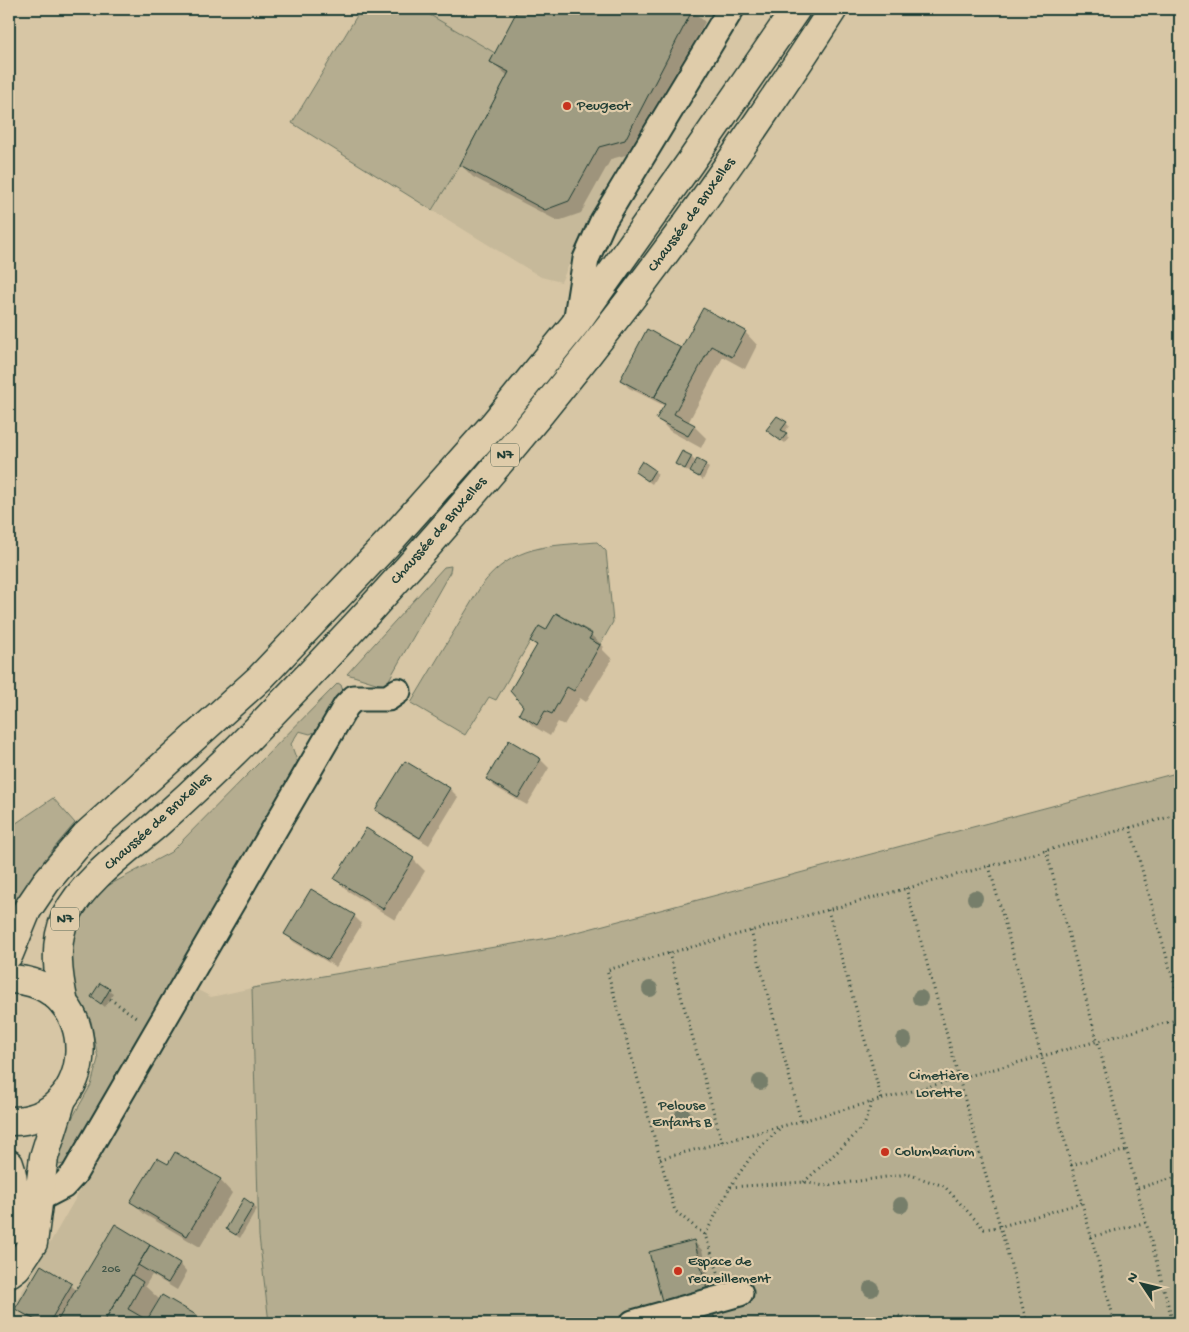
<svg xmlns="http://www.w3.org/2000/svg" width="1189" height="1332" font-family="'Gochi Hand',sans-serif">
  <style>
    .built { fill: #c6b99a }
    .green { fill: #b5ad90; stroke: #6a7562 }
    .shadow { fill: #0003 }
    .building { fill: #9f9c82; stroke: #1f3d34 }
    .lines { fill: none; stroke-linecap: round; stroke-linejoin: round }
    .street-casing { stroke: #1f3d34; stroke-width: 29 }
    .secondary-casing { stroke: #1f3d34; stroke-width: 31 }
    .highway-casing { stroke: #1f3d34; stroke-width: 31 }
    .path { stroke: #1f3d34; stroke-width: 3; stroke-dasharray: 1 4; stroke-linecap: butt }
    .street { stroke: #dfccaa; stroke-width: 25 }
    .secondary { stroke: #dfccaa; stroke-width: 28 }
    .highway { stroke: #dfccaa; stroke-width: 28 }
    .tree { fill: #767e6a }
    .poi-dot { fill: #c8321e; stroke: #dfccaa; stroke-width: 2 }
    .labels { text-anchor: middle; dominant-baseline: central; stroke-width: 4.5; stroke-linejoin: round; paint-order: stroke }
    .number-label { font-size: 12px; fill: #3f5548 }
    .shield { fill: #dfccaa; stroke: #596857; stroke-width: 1 }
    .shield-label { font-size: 14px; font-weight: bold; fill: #1f3d34 }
    .poi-label { font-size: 15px; fill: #1f3d34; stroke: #dfccaa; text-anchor: start }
    .street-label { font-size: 15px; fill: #1f3d34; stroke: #dfccaa }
    .park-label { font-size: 15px; fill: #264339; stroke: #dfccaa }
  </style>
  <rect width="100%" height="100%" fill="#d7c6a5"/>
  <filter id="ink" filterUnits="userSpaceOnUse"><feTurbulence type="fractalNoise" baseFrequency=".02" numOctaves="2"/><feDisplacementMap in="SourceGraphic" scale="10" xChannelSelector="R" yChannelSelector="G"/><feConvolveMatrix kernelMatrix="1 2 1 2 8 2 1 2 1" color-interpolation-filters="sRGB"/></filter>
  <g filter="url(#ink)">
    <path class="built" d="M427,9H713L599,199L561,282L541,277L432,210L460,165L490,62L425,12Z
      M252,988L259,1236L269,1323H9V1314L196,989L211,997Z"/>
    <path class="green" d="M361,9H427L425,12L495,53L490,62L509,72L460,165L432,210L292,123Z
      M597,542L606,551L613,622L600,645L589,639L592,633L556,613L546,630L539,626L496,700L489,697L465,735L411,703L481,586C514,544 548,546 597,542Z
      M451,566L450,572L386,685L379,684L347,674L444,567Z
      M338,683L341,685L343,691L319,730L310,734L299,731L291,744L299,766L64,1164L59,1165L55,1162L70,1122L91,1085L98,1059L91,1021L72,992L70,935L82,908L98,891L171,852Z
      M1180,772V1323H269L259,1236L252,988L566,935Z
      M53,798L75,823C47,856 26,880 9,921V828Z"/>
    <path class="shadow" d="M519,9H690L705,22L637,152L611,159L581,213L558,221L473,177L461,165L508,76L492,62Z
      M648,331L682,350L745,332L757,345L745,369L723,357L688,423L694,426L706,438L701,448L670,431L658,419L665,406L629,388L621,380Z
      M786,423L789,426L784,433L789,438L785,443L772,434Z
      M691,457L695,461L689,472L677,464Z
      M705,465L709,468L703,480L691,472Z
      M654,471L658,474L652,484L640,475Z
      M547,632L591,635L604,647L602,649L612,659L586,702L580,698L564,725L558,722L550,736L533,726L520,714L525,706L537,647L532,641Z
      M509,742L541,760L549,768L527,805L495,787L487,779Z
      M405,762L450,789L458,797L429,845L385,818L377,810Z
      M413,859L425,871L395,920L348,891L336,879Z
      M312,891L354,916L362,924L336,967L294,942L286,934Z
      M100,985L113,994L105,1007L93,997Z
      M175,1154L220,1180L232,1193L200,1247L144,1214L132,1202L168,1165Z
      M253,1206L257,1209L240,1238L231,1232L227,1229Z
      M115,1226L180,1264L187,1272L177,1290L152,1275L145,1286L159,1299L155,1306L197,1317L204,1323H37L25,1316L17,1308L41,1267L71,1285L77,1291Z
      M694,1242L702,1250L714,1298L672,1309L664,1301L651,1253Z
      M713,1315L721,1323H682Z"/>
    <path class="building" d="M518,9H693L625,140L599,147L569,201L545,210L460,165L509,72L490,62Z
      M703,308L746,331L732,357L711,346L674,414L695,425L688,436L656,419L665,404L654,398Z
      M647,329L681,348L654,398L620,380Z
      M777,416L787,422L781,430L787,433L781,441L766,430Z
      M682,451L692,456L685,469L675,464Z
      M697,459L706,464L699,477L690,472Z
      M642,461L655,470L648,481L635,472Z
      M556,613L592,634L589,639L600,645L574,691L567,687L552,714L545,711L537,725L519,714L523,706L510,691L537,645L530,641L539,626L546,630Z
      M509,740L541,759L518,798L486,779Z
      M405,761L450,788L420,838L375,810Z
      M366,828L414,858L383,909L334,879Z
      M311,889L355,915L328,960L284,934Z
      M100,983L110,989L101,1004L91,997Z
      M175,1152L221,1179L187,1236L130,1202L157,1158L168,1164Z
      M244,1198L254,1205L236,1235L226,1229Z
      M115,1224L150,1245L103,1323H56Z
      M694,1240L707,1290L662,1301L649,1252Z
      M150,1245L180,1263L168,1283L138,1265Z
      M41,1265L72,1284L49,1323H41L15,1309Z
      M132,1275L143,1282L128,1309L147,1320L162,1295L198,1316L194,1323H103Z
      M713,1313L716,1323H678Z"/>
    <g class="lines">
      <defs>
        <path id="street" d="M576,323L586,259L603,221L731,9
          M40,1198L63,1186L74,1174L346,706L354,698H388L398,691
          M633,1323L740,1293"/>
        <path id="secondary" d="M9,1164C17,1185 13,1209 9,1230
          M9,1273L17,1267L33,1243L44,1157L62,1099"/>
        <path id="highway" d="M9,954L27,910L46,882L85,836L260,678L388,543L494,424L576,323L689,164L796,9
          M9,979C108,982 98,1124 9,1121
          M64,1004C58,975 53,944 66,916C83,881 127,850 156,825C191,794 226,761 259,727C443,539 614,335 762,116C786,81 810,45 833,9"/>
      </defs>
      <use href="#street" class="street-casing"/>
      <use href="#secondary" class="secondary-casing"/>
      <use href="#highway" class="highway-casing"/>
      <path class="path" d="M1130,827L1180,1004
        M1046,850L1173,1323
        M989,866L1115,1323
        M906,888L1027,1323
        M828,910L882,1100
        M751,931L801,1121
        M669,953L722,1142
        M110,999L136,1017
        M660,1159L1180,1019
        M1071,1165L1127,1150
        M804,1182L851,1139L865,1123L871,1103
        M730,1187L750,1158L781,1127
        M1138,1188L1180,1176
        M705,1235L730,1187L804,1182L824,1186L907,1174L944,1186L984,1229L999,1227L1081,1203
        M1091,1237L1147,1222
        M718,1272L705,1235L675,1211L607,970L1180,814
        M880,1323L898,1316L918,1320L920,1323"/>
      <use href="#street" class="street"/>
      <use href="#secondary" class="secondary"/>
      <use href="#highway" class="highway"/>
    </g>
    <g class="tree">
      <circle cx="975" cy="898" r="8"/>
      <circle cx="650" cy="989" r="8"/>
      <circle cx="920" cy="998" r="8"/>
      <circle cx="904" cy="1040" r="8"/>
      <circle cx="760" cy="1082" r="8"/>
      <circle cx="683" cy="1115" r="8"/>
      <circle cx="901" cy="1205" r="8"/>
      <circle cx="871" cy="1289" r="8"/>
    </g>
  </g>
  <g class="poi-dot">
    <circle cx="567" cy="106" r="5"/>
    <circle cx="885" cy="1152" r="5"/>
    <circle cx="678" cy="1271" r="5"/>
  </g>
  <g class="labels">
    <g class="number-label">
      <text x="111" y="1270">206</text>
    </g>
    <g class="shield">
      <rect x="491" y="443.5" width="28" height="23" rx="4"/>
      <rect x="51" y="907.5" width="28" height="23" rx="4"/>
    </g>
    <g class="shield-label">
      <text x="505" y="455">N7</text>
      <text x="65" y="919">N7</text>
    </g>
    <g class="poi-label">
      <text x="577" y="106">Peugeot</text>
      <text x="895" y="1152">Columbarium</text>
      <text x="688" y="1262">Espace de<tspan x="688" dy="17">recueillement</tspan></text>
    </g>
    <g class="street-label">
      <text transform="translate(692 215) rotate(-54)">Chaussée de Bruxelles</text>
      <text transform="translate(439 531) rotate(-49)">Chaussée de Bruxelles</text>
      <text transform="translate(158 822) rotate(-42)">Chaussée de Bruxelles</text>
    </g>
    <g class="park-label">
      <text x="939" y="1076">Cimetière<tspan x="939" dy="17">Lorette</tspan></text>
      <text x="682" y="1106">Pelouse<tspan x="682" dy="17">Enfants B</tspan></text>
    </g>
  </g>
  <rect width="1189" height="1332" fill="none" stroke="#dfccaa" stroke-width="30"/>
  <rect x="15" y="15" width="1159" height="1302" fill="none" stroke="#1f3d34" stroke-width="2" filter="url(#ink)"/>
  <g transform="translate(1142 1284) rotate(305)" stroke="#dfccaa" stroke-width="4" paint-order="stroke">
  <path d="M0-4L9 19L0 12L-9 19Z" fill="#1f3d34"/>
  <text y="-8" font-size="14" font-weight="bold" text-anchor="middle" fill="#1f3d34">N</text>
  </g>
</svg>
